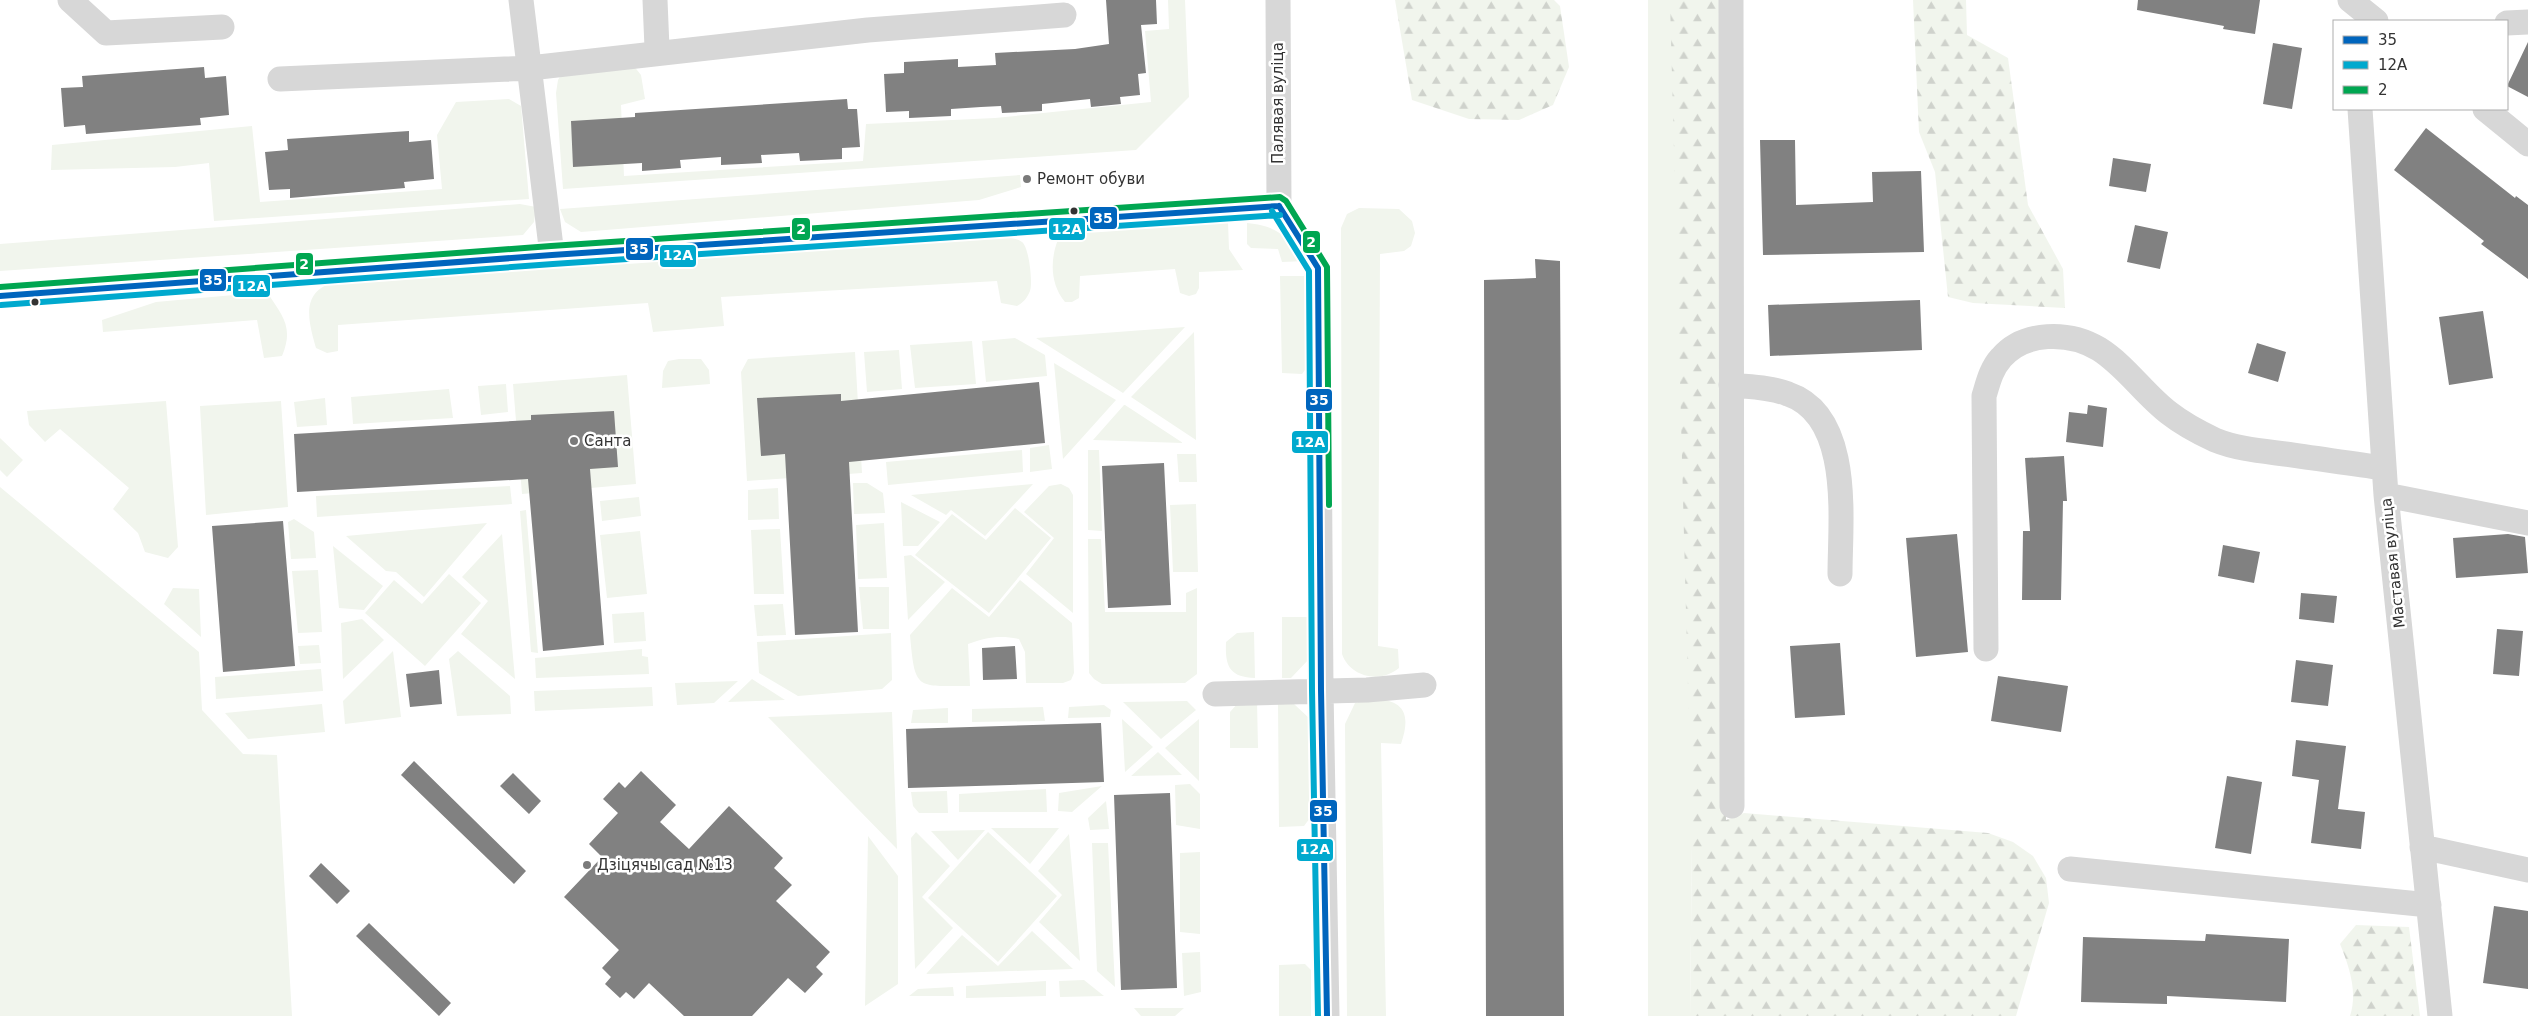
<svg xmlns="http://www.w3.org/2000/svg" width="2528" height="1016" font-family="'DejaVu Sans',sans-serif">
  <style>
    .green { fill: #f1f5ed }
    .forest { fill: url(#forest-firs) }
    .building { fill: #818181 }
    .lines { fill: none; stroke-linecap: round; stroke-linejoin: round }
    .minor { stroke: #d7d7d7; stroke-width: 25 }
    .bus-1-casing { stroke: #fff; stroke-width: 10 }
    .bus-2-casing { stroke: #fff; stroke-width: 10 }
    .bus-3-casing { stroke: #fff; stroke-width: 10 }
    .bus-1 { stroke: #0065bd; stroke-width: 6 }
    .bus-2 { stroke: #00a9ce; stroke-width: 6 }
    .bus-3 { stroke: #00a651; stroke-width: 6 }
    .poi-dot { fill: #7a7a7a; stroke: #fff; stroke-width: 2 }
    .bus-dot { fill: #333; stroke: #fff; stroke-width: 2 }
    .labels { text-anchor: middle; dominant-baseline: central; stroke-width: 5; stroke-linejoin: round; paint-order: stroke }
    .street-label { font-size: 15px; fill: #333; stroke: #fff }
    .poi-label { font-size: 15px; fill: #333; stroke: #fff; text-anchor: start }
    .line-badge { stroke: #fff; stroke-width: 2 }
    .badge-label { font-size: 14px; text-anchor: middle; font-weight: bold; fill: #fff }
  </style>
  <defs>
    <pattern id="forest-firs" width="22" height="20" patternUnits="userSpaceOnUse" patternTransform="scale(1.25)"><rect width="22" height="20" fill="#f1f5ed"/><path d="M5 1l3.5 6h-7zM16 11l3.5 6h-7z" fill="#cfd2cc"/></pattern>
  </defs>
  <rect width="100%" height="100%" fill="#fff"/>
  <path class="green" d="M1168,0H1185L1189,97L1136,150L563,189L556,93L558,80L565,68L633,65L641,75L645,99L621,105L624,176L863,161L866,124L995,118L1151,102L1145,31L1169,29Z
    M1648,0H1720L1727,561L1726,821L1692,842L1690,1016H1648Z
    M509,99L521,106L529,199L214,221L209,163L175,167L51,170L52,145L252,126L260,202L442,189L437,135L456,102Z
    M1020,175L1021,187L979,200L581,232L565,222L560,209Z
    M520,204L536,207L534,222L523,235L0,271V244Z
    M1359,208L1399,209L1412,221L1415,233L1411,246L1404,251L1380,254L1378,646L1398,649L1399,668C1380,684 1350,677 1342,654L1341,228L1347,214Z
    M1228,222L1229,249L1243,270L1199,272V288L1196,294L1189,296L1180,293L1175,269L1080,276L1079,298L1072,302H1065C1049,283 1050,256 1060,235L1069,230Z
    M1247,223C1280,226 1287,238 1306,261L1282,262L1278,249L1251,248L1247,244Z
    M999,237C1006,238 1015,237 1022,242C1029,247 1033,283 1030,291C1027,298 1024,302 1017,306L1001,303L997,281L721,297L724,326L653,332L648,303L338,325V351L327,353L316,348C309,323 300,294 331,283Z
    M1280,276H1306L1308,366L1302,374L1282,373Z
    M267,292C283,317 294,327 282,356L264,358L257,320L103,332L102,320L156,302Z
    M1185,327L1123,393L1036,338Z
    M1194,332L1196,440L1131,397Z
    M1015,338L1045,355L1047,376L986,382L982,341Z
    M972,341L976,384L915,388L910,345Z
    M899,350L902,389L867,392L864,352Z
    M855,352L862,473L747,481L741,372L748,359Z
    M679,359H701L709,370L710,384L662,388L663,371L668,361Z
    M1054,363L1116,400L1063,459Z
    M627,375L636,484L522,494L513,384Z
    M506,384L508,412L481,415L478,386Z
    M449,389L453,418L353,424L351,397Z
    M325,398L327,425L297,427L294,402Z
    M166,401L178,547L168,558L145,552L138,533L113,509L129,488L60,429L45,442L29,425L27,411Z
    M281,401L288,507L206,515L200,406Z
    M1124,405H1125L1183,443L1093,440Z
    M0,438L23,460L7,477L0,470Z
    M1049,445L1052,469L1030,472V448Z
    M1022,450L1023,472L888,485L886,462Z
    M1088,450H1099L1102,531L1088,530Z
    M1177,454H1196L1197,482H1179Z
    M853,483H867L883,493L885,513L854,514Z
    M1033,484L985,536L951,510L946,515L911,495Z
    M1061,484L1069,488L1073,495V613L1026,574L1054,538L1024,512L1049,486Z
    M510,486L512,504L317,517L316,496Z
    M0,487L199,652L202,710L243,754L277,755L292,1016H0Z
    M778,488L779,519L748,520V490Z
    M639,497L641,516L602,521L600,501Z
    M901,502L940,522L918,546H903Z
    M1196,504L1198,572H1173L1170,505Z
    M1015,508L1051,538L989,613L915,555L952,514L986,540Z
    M526,510L538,653L531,652L520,511Z
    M294,519L314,532L316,558L291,559L288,522Z
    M487,523L424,597L396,572L386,571L346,536Z
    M884,523L887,578L858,579L856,525Z
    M780,529L784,594H754L751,530Z
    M640,531L647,594L607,598L600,535Z
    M502,534L515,679L461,634L488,601L462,577Z
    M1088,539H1101L1105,612H1186V593L1197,588V674L1185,683L1102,684L1094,679L1089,673Z
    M333,546L383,586L364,610L339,608Z
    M911,555L945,582L908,620L904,556Z
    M318,570L322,632L298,633L292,571Z
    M449,574L481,603L425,666L365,613L394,580L422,604Z
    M1020,580L1072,623L1074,673L1071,680L1063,683H1026L1025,652L1019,639C1000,635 987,637 968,644L970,686C916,686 915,691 910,635L952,588L989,617Z
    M859,587H889V629H863Z
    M173,588L199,589L201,637L164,604Z
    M783,604L786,635L757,636L754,605Z
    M644,612L646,641L614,643L612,614Z
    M1282,617H1309L1310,658L1291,678H1282Z
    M362,619L384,640L343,679L341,623Z
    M1254,632L1255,678C1229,677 1225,666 1226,642L1237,633Z
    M891,633L892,680L882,689L798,696L759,673L757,642Z
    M319,645L321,663L300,664L298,646Z
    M642,649V656L648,657L649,674L536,678L535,658Z
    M393,651L401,717L345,724L343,701Z
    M458,651L510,696L511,714L457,716L449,659Z
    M321,669L323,691L216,699L215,677Z
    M752,679L785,700L728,702Z
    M738,681L714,703L677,705L675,683Z
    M652,687L653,706L535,711L534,691Z
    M1374,699C1405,700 1411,715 1401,744L1381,743L1386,1016H1347L1345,724L1355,703Z
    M1187,701L1196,710L1161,739L1123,702Z
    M1257,701L1258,748H1230V712L1238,703Z
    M1278,702L1294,704L1309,718L1310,818L1304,826L1279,827Z
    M322,704L325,732L248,739L225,713Z
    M1104,705L1111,710L1110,717L1068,718L1069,707Z
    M1043,707L1045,721L972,722V709Z
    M948,708V723H911L913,710Z
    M892,712L897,849L768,717Z
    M1122,719L1153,747L1125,772Z
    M1199,719V781L1165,748Z
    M1158,752L1182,775L1131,776Z
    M1190,784L1200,794V829L1176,825L1175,785Z
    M1102,786L1072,812L1058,811L1059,793Z
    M1046,789L1047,812H959V794Z
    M947,791L948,813H919L913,806L911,792Z
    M1106,801L1109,829L1090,830L1088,818Z
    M991,828H1059L1030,864Z
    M985,830L958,860L931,831Z
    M916,832L950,866L922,897L953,928L915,969L911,838Z
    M988,832L1057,896L998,962L928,898Z
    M1069,834L1080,961L1039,922L1062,895L1038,871Z
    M868,836L898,876V984L865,1006Z
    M1092,843H1108L1115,987L1097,971Z
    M1200,852V934L1180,932V853Z
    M1032,931L1073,969L926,974L962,935L998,966Z
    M1200,952L1201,992L1184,996L1182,953Z
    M1305,964L1311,970V1016H1279V965Z
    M1084,980L1104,996L1060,997L1059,981Z
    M1046,981V996L966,998V986Z
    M953,987L954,996H909L918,989Z
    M1134,1008H1184L1175,1016H1141Z"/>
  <path class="forest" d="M1395,0H1554L1560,6L1569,67L1553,105L1519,120L1469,119L1412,100Z
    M1670,0H1720V4L1726,820L1744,813L1988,833L2013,842L2033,856L2046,878L2049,903L2016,1016H1690L1692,842Z
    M1913,0H1966L1967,35L2008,58L2028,205L2063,269L2065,308L1973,303L1948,297L1935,172L1919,132Z
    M2356,925L2409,927L2420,1016H2350C2358,992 2349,966 2340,944Z"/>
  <path class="building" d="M1106,0H1156L1157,24L1141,25L1146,73L1138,74L1140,95L1120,97L1121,104L1091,107L1090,99L1042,104V111L1002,113L1001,106L981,107L951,109V116L909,118V111L886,112L884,74L904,73V62L958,59V67L996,65L995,53L1075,49L1109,44Z
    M2138,0H2260L2255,34L2223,29L2224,26L2137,10Z
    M2528,42V97L2507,86Z
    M2273,43L2302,48L2292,109L2263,104Z
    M204,67L205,78L226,76L229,115L200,118L201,125L86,134L85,125L64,127L61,88L83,87L82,76Z
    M847,99L848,109H857L860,147L842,148V159L800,161L799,153L761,155L762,163L721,165V157L680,160L681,168L642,171V163L573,167L571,121L635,117V113Z
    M2426,128L2515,198L2516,196L2528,205V279L2481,244L2484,241L2394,170Z
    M409,131V142L431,140L434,179L404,182L405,188L290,198V189L269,190L265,152L288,150L287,139Z
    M1760,140H1795L1796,205L1873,202L1872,172L1921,171L1924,252L1763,255Z
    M2113,158L2151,164L2146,192L2109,186Z
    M2135,225L2168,232L2160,269L2127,262Z
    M1535,259L1560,261L1564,1016H1486L1484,280L1536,278Z
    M1920,300L1922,350L1770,356L1768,305Z
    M2483,311L2493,378L2449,385L2439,317Z
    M2257,343L2286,352L2278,382L2248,373Z
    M1039,382L1045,443L849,462L858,632L795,635L785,454L761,456L757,398L841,394V401Z
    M2088,405L2107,408L2103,447L2066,442L2069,412L2087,414Z
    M614,411L618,467L590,469L604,645L543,651L528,479L297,492L294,434L531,420V415Z
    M2064,456L2067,501H2063L2061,600H2022L2023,531H2030L2025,458Z
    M1164,463L1171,605L1108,608L1102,466Z
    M283,521L295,666L223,672L212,526Z
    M1957,534L1968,652L1916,657L1906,538Z
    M2508,534L2525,537L2528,573L2456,578L2453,538Z
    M2223,545L2260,552L2254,583L2218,576Z
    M2301,593L2337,596L2334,623L2299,619Z
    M2497,629L2523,631L2519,676L2493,674Z
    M1840,643L1845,715L1795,718L1790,646Z
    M1015,646L1017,679L983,680L982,648Z
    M2296,660L2333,665L2328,706L2291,702Z
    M439,670L442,704L410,707L406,674Z
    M1998,676L2068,686L2061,732L1991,721Z
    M1101,723L1104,782L908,788L906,729Z
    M2296,740L2346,746L2338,809L2365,812L2361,849L2311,843L2319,780L2292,776Z
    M414,761L526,871L514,884L401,775Z
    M641,771L676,805L660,822L689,849L729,806L783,858L774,868L792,885L776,901L830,952L816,967L823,974L805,993L788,978L752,1016H684L649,983L634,999L626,992L620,998L605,984L611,977L602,968L619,950L564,897L602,857L589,844L618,813L603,799L619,782L625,788Z
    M513,773L541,801L529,814L500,786Z
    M2227,776L2262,782L2251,854L2215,848Z
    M1170,793L1177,988L1121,990L1114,795Z
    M321,863L350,891L337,904L309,876Z
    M2494,906L2528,911V989L2483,983Z
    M369,923L451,1003L439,1016L356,936Z
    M2206,934L2289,939L2286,1002L2167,996V1004L2081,1002L2083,937L2205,941Z"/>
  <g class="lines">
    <path class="minor" d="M70,0L106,33L222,27
      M521,0L552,255
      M655,0L657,48
      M1278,0L1279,206
      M1731,0L1732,806
      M2350,0L2376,21
      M2507,23L2528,22
      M280,79L530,68L868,30L1064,15
      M2360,109L2386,495L2440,1016
      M2485,109L2528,144
      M1279,206L1318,268L1321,690L1327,1016
      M0,296L552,255L1279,206
      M1731,385C1750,387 1770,387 1788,394C1853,416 1840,521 1840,574
      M2386,495L2528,523
      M1986,649L1984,396C1988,383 1991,369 2001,358C2024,331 2069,331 2099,349C2126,366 2144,394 2169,413C2183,424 2198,432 2215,440C2237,449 2262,451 2285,454C2318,459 2351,463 2383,468
      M1215,694L1367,690L1424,685
      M2422,847L2528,870
      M2070,869L2429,905"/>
    <defs>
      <path id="bus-1" d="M1279,206L1318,268L1321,690L1327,1016
        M0,296L552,255L1279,206"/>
      <path id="bus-2" d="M1272,211L1309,271L1312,690L1318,1016
        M1,305L553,264L1280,215"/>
      <path id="bus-3" d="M0,287L551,246L1280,197L1286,201L1327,267L1329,505"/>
    </defs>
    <use href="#bus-1" class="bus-1-casing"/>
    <use href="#bus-2" class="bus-2-casing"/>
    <use href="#bus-3" class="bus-3-casing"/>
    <use href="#bus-1" class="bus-1"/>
    <use href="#bus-2" class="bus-2"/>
    <use href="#bus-3" class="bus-3"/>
  </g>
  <g class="poi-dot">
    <circle cx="1027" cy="179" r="5"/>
    <circle cx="574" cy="441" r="5"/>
    <circle cx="587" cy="865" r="5"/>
  </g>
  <g class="bus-dot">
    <circle cx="1074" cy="211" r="4.5"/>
    <circle cx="35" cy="302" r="4.5"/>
  </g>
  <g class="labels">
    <g class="street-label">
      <text transform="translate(1278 103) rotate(-90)">Палявая вуліца</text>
      <text transform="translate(2393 563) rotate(-96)">Маставая вуліца</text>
    </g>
    <g class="poi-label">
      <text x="1037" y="179">Ремонт обуви</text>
      <text x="584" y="441">Санта</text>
      <text x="597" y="865">Дзіцячы сад №13</text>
    </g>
  </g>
  <g class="line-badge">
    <rect x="1089" y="206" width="29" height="24" rx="5" fill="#0065bd"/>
    <rect x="791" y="217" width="20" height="24" rx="5" fill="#00a651"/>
    <rect x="1048" y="217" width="38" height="24" rx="5" fill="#00a9ce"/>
    <rect x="1302" y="230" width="19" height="24" rx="5" fill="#00a651"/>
    <rect x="625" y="237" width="29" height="24" rx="5" fill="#0065bd"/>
    <rect x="659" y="244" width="38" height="24" rx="5" fill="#00a9ce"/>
    <rect x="295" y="252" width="19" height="24" rx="5" fill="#00a651"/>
    <rect x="199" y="268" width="28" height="24" rx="5" fill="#0065bd"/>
    <rect x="232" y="274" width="39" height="24" rx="5" fill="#00a9ce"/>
    <rect x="1305" y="388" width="28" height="24" rx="5" fill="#0065bd"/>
    <rect x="1291" y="430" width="38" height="24" rx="5" fill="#00a9ce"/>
    <rect x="1309" y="799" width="29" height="24" rx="5" fill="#0065bd"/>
    <rect x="1296" y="838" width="38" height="24" rx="5" fill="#00a9ce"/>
  </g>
  <g class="badge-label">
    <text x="1103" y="223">35</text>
    <text x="801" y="234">2</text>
    <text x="1067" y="234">12А</text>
    <text x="1311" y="247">2</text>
    <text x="639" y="254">35</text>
    <text x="678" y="260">12А</text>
    <text x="304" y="269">2</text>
    <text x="213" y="285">35</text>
    <text x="252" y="291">12А</text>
    <text x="1319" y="405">35</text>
    <text x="1310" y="447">12А</text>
    <text x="1323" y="816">35</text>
    <text x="1315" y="854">12А</text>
  </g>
  <rect x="2333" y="20" width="175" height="90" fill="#ffffff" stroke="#adadad"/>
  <rect x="2343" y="36" width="25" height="8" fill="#0065bd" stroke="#adadad"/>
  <text x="2378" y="45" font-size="15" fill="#333333">35</text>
  <rect x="2343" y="61" width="25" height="8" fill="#00a9ce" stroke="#adadad"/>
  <text x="2378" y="70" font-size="15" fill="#333333">12А</text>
  <rect x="2343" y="86" width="25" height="8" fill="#00a651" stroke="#adadad"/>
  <text x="2378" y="95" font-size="15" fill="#333333">2</text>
</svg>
